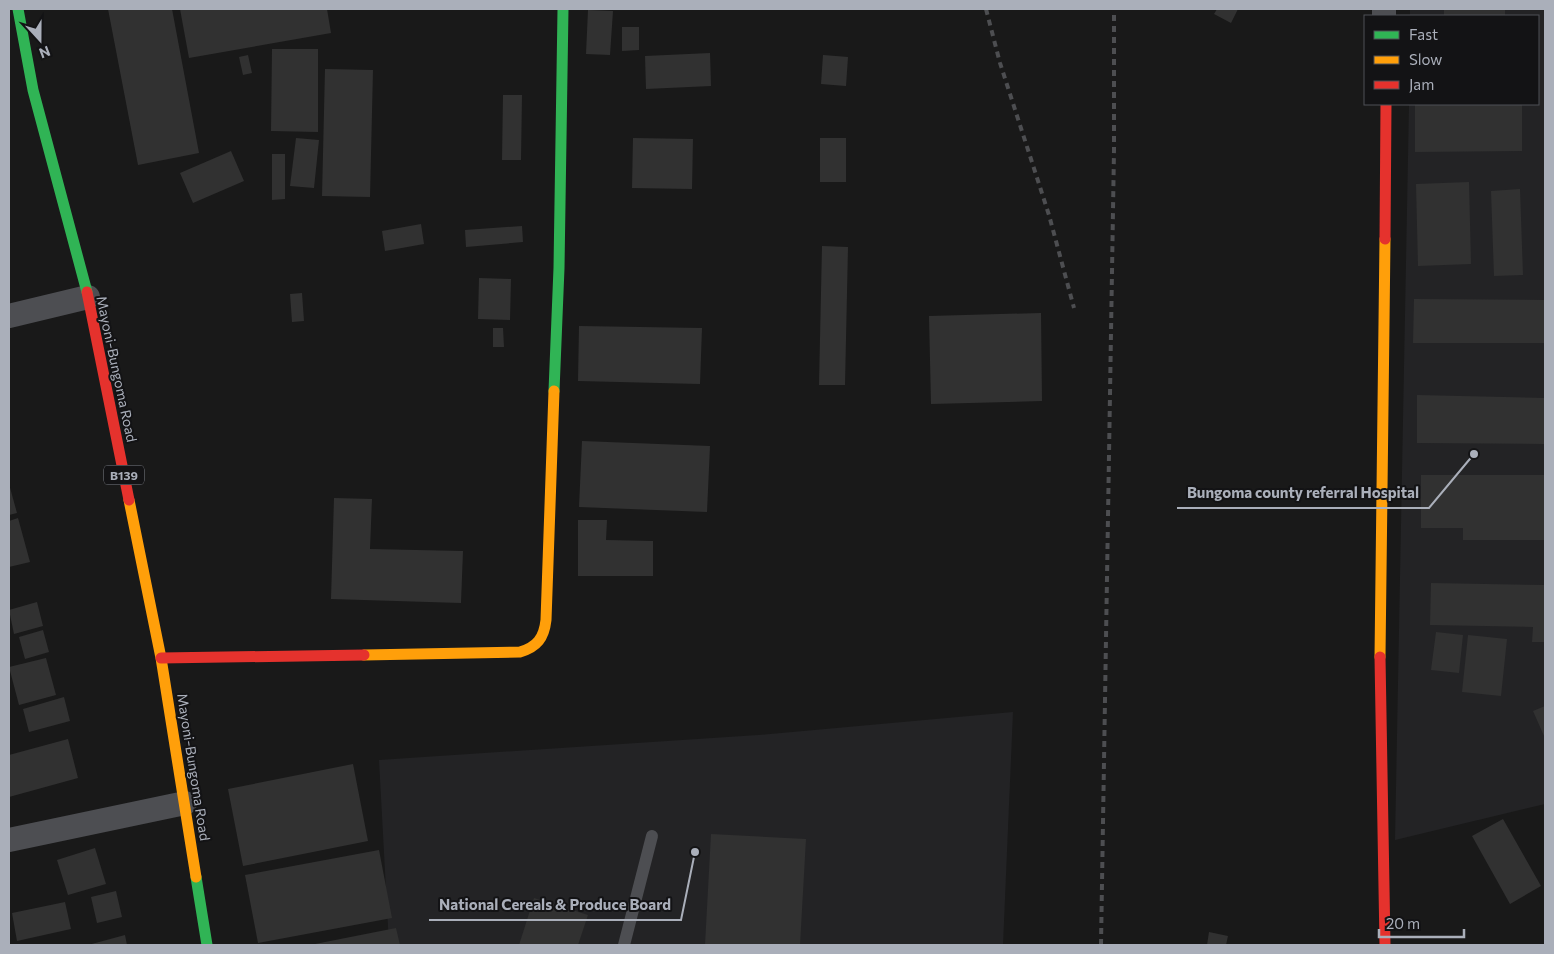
<svg xmlns="http://www.w3.org/2000/svg" width="1554" height="954" font-family="Commissioner,sans-serif">
  <style>
    .built { fill: #232325 }
    .building { fill: #313131 }
    .lines { fill: none; stroke-linecap: round; stroke-linejoin: round }
    .lane { stroke: #4d4e52; stroke-width: 12 }
    .street { stroke: #4d4e52; stroke-width: 24 }
    .fast { stroke: #30b455; stroke-width: 11 }
    .slow { stroke: #ff9f0a; stroke-width: 11 }
    .jam { stroke: #e5322d; stroke-width: 11 }
    .rail { stroke: #4d4e51; stroke-width: 4; stroke-dasharray: 6 5; stroke-linecap: butt }
    .labels { text-anchor: middle; dominant-baseline: central; stroke-width: 4; stroke-linejoin: round; paint-order: stroke }
    .shield { fill: #131315; stroke: #7d8088; stroke-width: 1 }
    .shield-label { font-size: 12px; font-weight: bold; fill: #aaafba }
    .street-label { font-size: 14px; fill: #aaafba; stroke: #131315 }
    .leader { fill: none; stroke: #aaafba; stroke-width: 2 }
    .callout-dot { fill: #aaafba; stroke: #131315; stroke-width: 2 }
    .callout-label { font-size: 15px; text-anchor: middle; font-weight: bold; fill: #aaafba; stroke: #131315; stroke-width: 4; stroke-linejoin: round; paint-order: stroke }
  </style>
  <rect width="100%" height="100%" fill="#191919"/>
  <path class="built" d="M1410,9H1545V804L1395,840L1409,104H1538V16H1410Z
    M1013,712L1003,945H389L379,760L758,735Z"/>
  <path class="building" d="M108,9H172L199,153L138,165Z
    M180,9H327L331,33L189,58Z
    M1217,9H1238L1231,23L1214,14Z
    M1444,9H1505V16H1444Z
    M588,10L613,11L610,55L586,54Z
    M622,27H639V50L622,51Z
    M272,49H318V132L271,131Z
    M710,53L711,86L646,89L645,56Z
    M248,55L252,73L243,75L239,57Z
    M823,55L848,57L846,86L821,84Z
    M325,69L373,70L370,197L322,196Z
    M503,95H522L521,160H502Z
    M1415,104H1522V151L1415,152Z
    M296,138L319,140L314,188L290,186Z
    M633,138L693,139L692,189L632,188Z
    M820,138H846V182H820Z
    M231,151L244,181L193,203L180,173Z
    M272,154H285V199L272,200Z
    M1469,182L1471,264L1418,266L1416,184Z
    M1520,189L1523,275L1494,276L1491,191Z
    M421,224L424,244L385,251L382,231Z
    M522,226L523,242L466,247L465,230Z
    M822,246L848,247L845,385H819Z
    M479,278L511,279L510,320L478,319Z
    M302,293L304,321L292,322L290,294Z
    M1414,299L1545,300V343H1413Z
    M1041,313L1042,401L931,404L929,316Z
    M579,326L702,328L700,384L578,381Z
    M493,328H503L504,347H493Z
    M1417,395L1545,398V444L1417,443Z
    M582,441L710,446L707,512L579,507Z
    M1421,475H1545V540H1463V528H1421Z
    M9,484L17,513L9,515Z
    M334,498L372,499L370,549L463,551L461,603L331,599Z
    M18,518L30,562L9,567V521Z
    M578,520H607L606,540L653,541V576H578Z
    M1431,583L1545,585V642H1532L1533,627L1430,625Z
    M37,602L43,626L14,634L9,610Z
    M43,630L49,652L25,659L19,637Z
    M1436,632L1463,635L1459,673L1431,670Z
    M1468,635L1507,639L1501,696L1462,692Z
    M46,658L56,695L19,705L9,667Z
    M64,697L70,721L29,732L23,709Z
    M1545,706V736H1544L1533,711Z
    M68,739L78,778L9,797V755Z
    M353,764L368,841L243,866L228,789Z
    M1503,819L1541,886L1510,904L1472,836Z
    M711,834L806,839L800,945H705Z
    M95,848L106,884L68,895L57,860Z
    M379,850L392,918L258,943L245,875Z
    M116,891L122,917L97,923L91,897Z
    M534,898L588,915L578,945H519Z
    M65,902L71,929L17,941L12,913Z
    M396,928L400,945H315V944Z
    M1209,932L1228,936L1226,945H1207Z
    M125,935L127,945H88Z"/>
  <g class="lines">
    <path class="lane" d="M624,945L652,836"/>
    <path class="street" d="M1384,9V16
      M9,316L88,297
      M9,840L185,803"/>
    <path class="fast" d="M18,9L33,90L87,292
      M554,391L559,268L563,9
      M196,877L207,945"/>
    <path class="slow" d="M129,500L161,658L196,877
      M364,655L520,652C537,647 544,638 546,620L554,391
      M1380,657L1385,239"/>
    <path class="jam" d="M1385,239L1386,104
      M87,292L129,500
      M1380,657L1385,945
      M161,658L364,655"/>
    <path class="rail" d="M986,9L1000,63L1049,215L1074,308
      M1101,945L1114,150V9"/>
  </g>
  <g class="labels">
    <rect class="shield" x="104" y="465.5" width="40" height="19" rx="4"/>
    <g class="shield-label">
      <text x="124" y="475">B139</text>
    </g>
    <g class="street-label">
      <text transform="translate(117 369) rotate(78)">Mayoni-Bungoma Road</text>
      <text transform="translate(194 767) rotate(81)">Mayoni-Bungoma Road</text>
    </g>
  </g>
  <path class="leader" d="M1474 454L1429 508H1177M695 852L681 920H429"/>
  <g class="callout-dot">
    <circle cx="1474" cy="454" r="5"/>
    <circle cx="695" cy="852" r="5"/>
  </g>
  <g class="callout-label">
    <text x="1303" y="498">Bungoma county referral Hospital</text>
    <text x="555" y="910">National Cereals &amp; Produce Board</text>
  </g>
  <rect width="1554" height="954" fill="none" stroke="#aaafba" stroke-width="20"/>
  <rect x="1364" y="15" width="175" height="90" fill="#131315" stroke="#4f5157"/>
  <rect x="1374" y="31" width="25" height="8" fill="#30b455" stroke="#4f5157"/>
  <text x="1409" y="40" font-size="15" fill="#aaafba">Fast</text>
  <rect x="1374" y="56" width="25" height="8" fill="#ff9f0a" stroke="#4f5157"/>
  <text x="1409" y="65" font-size="15" fill="#aaafba">Slow</text>
  <rect x="1374" y="81" width="25" height="8" fill="#e5322d" stroke="#4f5157"/>
  <text x="1409" y="90" font-size="15" fill="#aaafba">Jam</text>
  <g transform="translate(40 40) rotate(159)" stroke="#131315" stroke-width="4" paint-order="stroke">
  <path d="M0-4L9 19L0 12L-9 19Z" fill="#aaafba"/>
  <text y="-8" font-size="14" font-weight="bold" text-anchor="middle" fill="#aaafba">N</text>
  </g>
  <path d="M1379 929v8h85v-8" fill="none" stroke="#aaafba" stroke-width="2.5"/>
  <text x="1386" y="929" font-size="15" fill="#aaafba" stroke="#131315" stroke-width="4" paint-order="stroke">20 m</text>
</svg>
